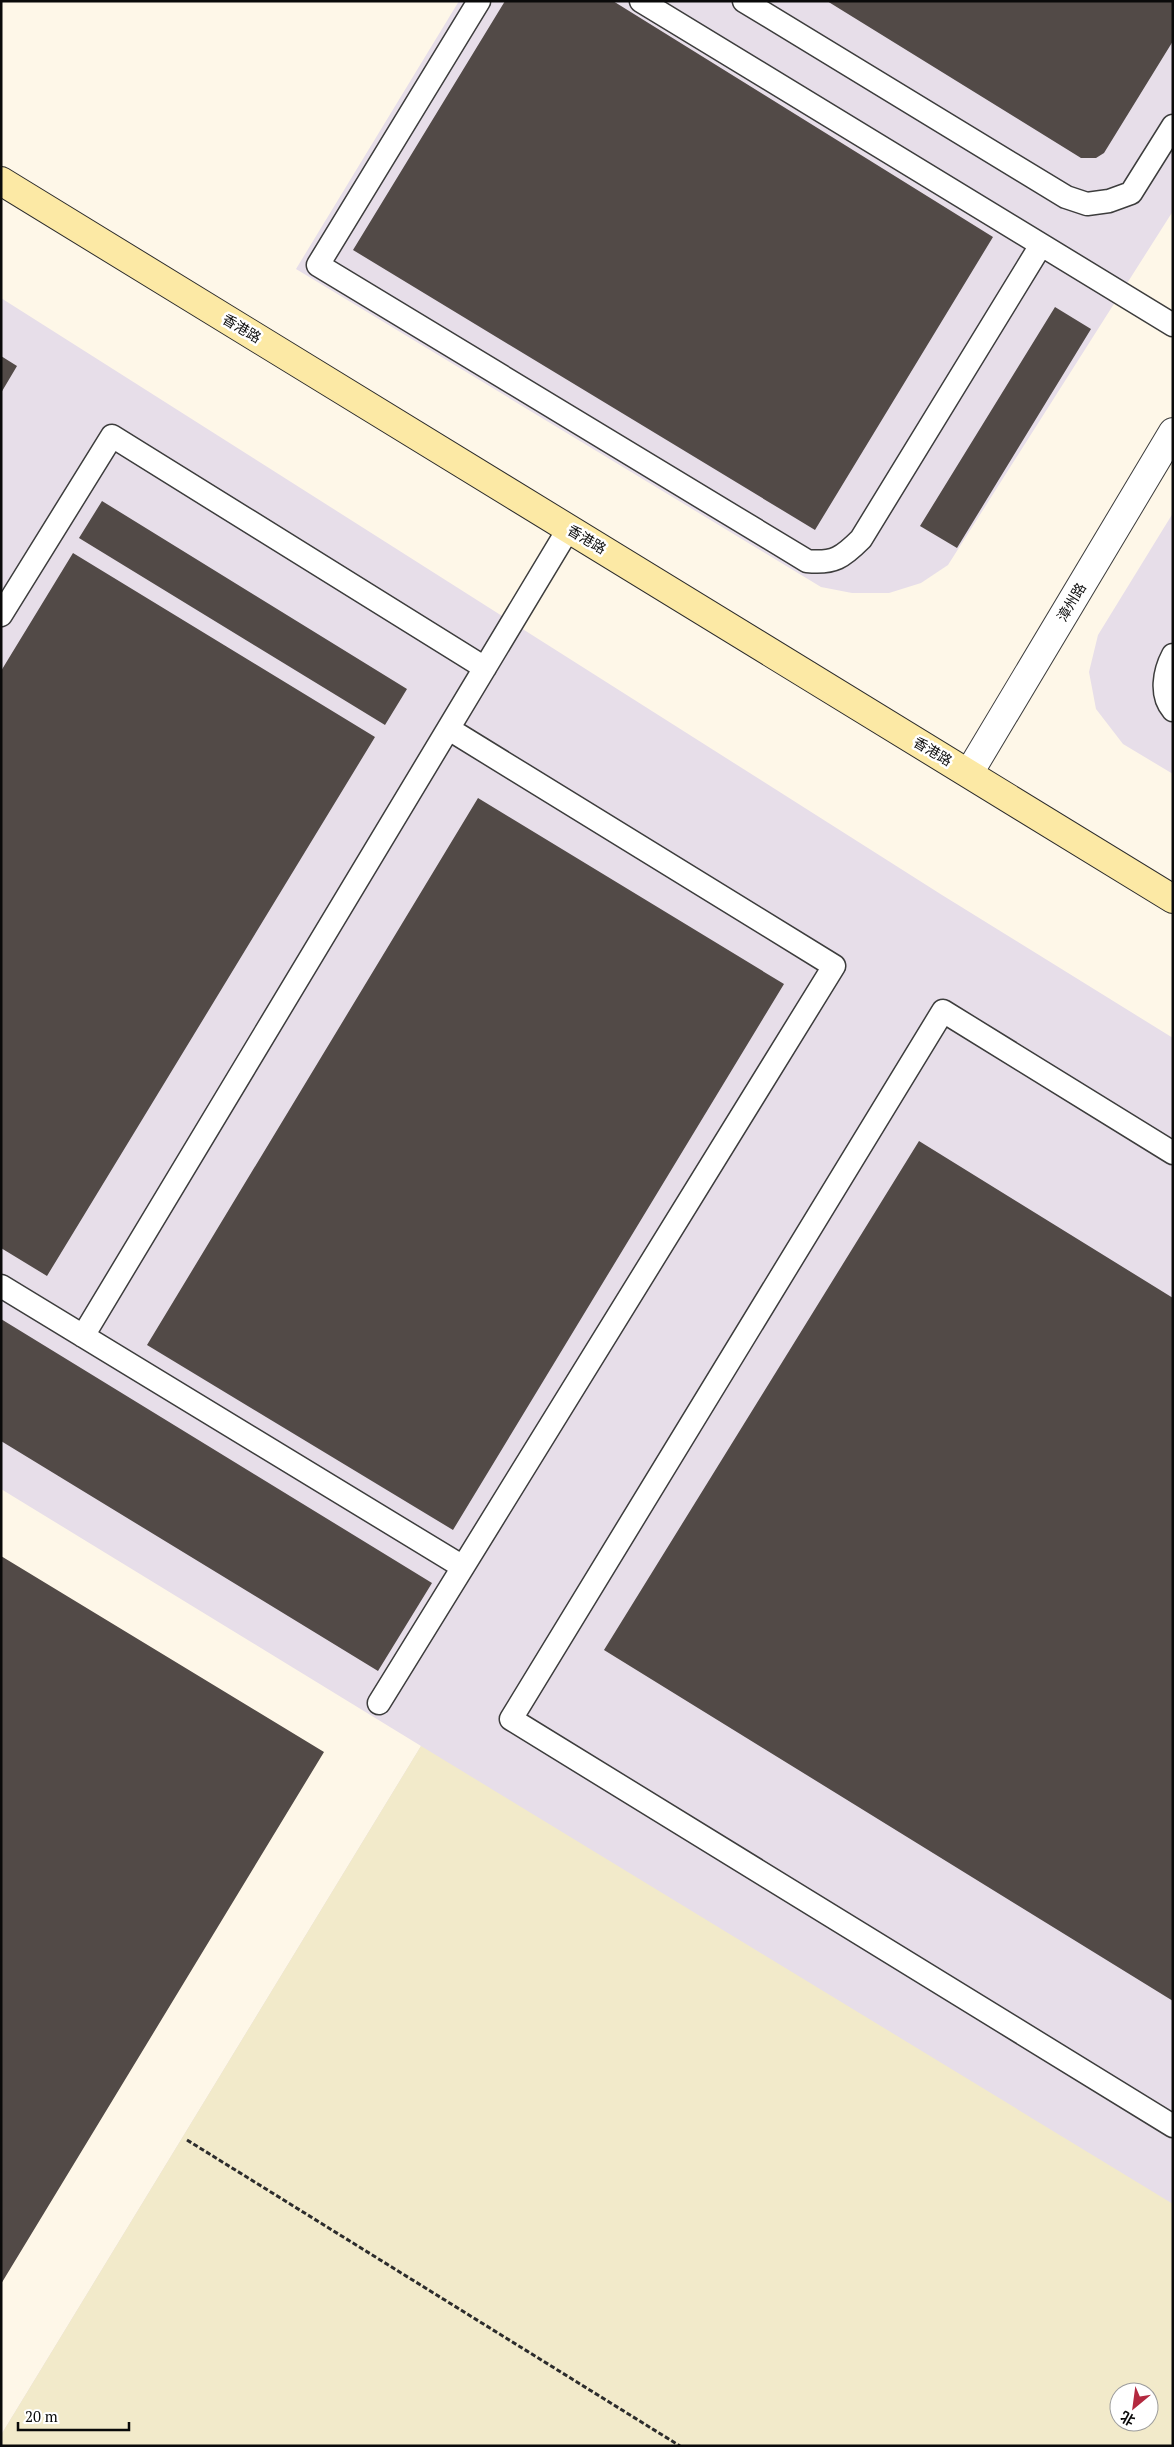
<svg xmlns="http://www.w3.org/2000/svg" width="1174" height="2447" font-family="'PT Serif','Noto Sans SC',serif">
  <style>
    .industrial { fill: #e7dee9; fill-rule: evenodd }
    .farmland { fill: #f2eaca; fill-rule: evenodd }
    .building { fill: #524a47 }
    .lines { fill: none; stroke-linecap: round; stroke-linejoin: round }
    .lane-casing { stroke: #3d3d3d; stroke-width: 25 }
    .street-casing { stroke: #3d3d3d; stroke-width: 30 }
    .secondary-casing { stroke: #2c2c2c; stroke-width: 30 }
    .path { stroke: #2c2c2c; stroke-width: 3; stroke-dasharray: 5 2.5; stroke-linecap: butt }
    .lane { stroke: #fff; stroke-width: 22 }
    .street { stroke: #fff; stroke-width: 28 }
    .secondary { stroke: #fce9a5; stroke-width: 28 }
    .labels { text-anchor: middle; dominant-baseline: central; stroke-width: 5; stroke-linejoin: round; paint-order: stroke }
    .street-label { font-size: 14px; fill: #0a0a0a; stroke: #fff }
  </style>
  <rect width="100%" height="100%" fill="#fef7e8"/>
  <path class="industrial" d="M459,1H1173V211L948,565L921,583L889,593H852L821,587L296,269Z
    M1,298L942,895L1173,1038V2446H1V2435L421,1746L1,1489ZM1119,2392H1149V2422H1119Z
    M1173,513V774L1123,744L1096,709L1089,672L1098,635Z"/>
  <path class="farmland" d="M421,1746L1173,2204V2446H1V2435ZM1119,2392H1149V2422H1119Z"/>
  <path class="building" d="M505,1H613L993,237L815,530L353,250Z
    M827,1H1173V41L1104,153L1096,158H1081Z
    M1055,307L1091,329L957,548L920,526Z
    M1,356L17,366L1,393Z
    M102,501L407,689L385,725L79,538Z
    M73,553L375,737L47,1276L1,1248V671Z
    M478,798L784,984L453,1530L147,1345Z
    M919,1141L1173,1298V2001L604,1650Z
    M1,1319L432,1583L378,1671L1,1441Z
    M1,1556L324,1752L1,2284Z"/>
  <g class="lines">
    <defs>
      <path id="lane" d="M479,1L318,265L807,561C834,564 843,557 861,539L1041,245
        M641,1L1173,325
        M744,1L1066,197L1087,204L1109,201L1131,193L1173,126
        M1,615L112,436L485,668
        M1173,655C1164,672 1160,695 1173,710
        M1173,1153L943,1011L511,1719L1173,2126
        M1,1286L463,1567
        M83,1336L569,528
        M379,1703L834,966L449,729"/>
      <path id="street" d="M969,773L1173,432"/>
      <path id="secondary" d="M1,181L1173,899"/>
    </defs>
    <use href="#lane" class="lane-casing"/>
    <use href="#street" class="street-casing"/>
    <use href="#secondary" class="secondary-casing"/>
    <path class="path" d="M187,2140L680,2446"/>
    <use href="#lane" class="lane"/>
    <use href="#street" class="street"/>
    <use href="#secondary" class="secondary"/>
  </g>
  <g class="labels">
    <g class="street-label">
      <text transform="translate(242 328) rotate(31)">香港路</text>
      <text transform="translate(587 539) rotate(31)">香港路</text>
      <text transform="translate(1071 602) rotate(-59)">漳州路</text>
      <text transform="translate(933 751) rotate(31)">香港路</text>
    </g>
  </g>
  <rect width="1174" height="2447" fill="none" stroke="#0a0a0a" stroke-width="5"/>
  <g transform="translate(1134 2407) rotate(209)"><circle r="24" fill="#ffffff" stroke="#9d9d9d"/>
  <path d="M0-4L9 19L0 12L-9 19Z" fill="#b3293f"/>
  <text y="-8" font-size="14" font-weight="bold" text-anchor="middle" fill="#0a0a0a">北</text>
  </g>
  <path d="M18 2422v8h111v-8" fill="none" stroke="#0a0a0a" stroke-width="2.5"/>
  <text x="25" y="2422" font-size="15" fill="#0a0a0a" stroke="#ffffff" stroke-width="4" paint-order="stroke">20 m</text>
</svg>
